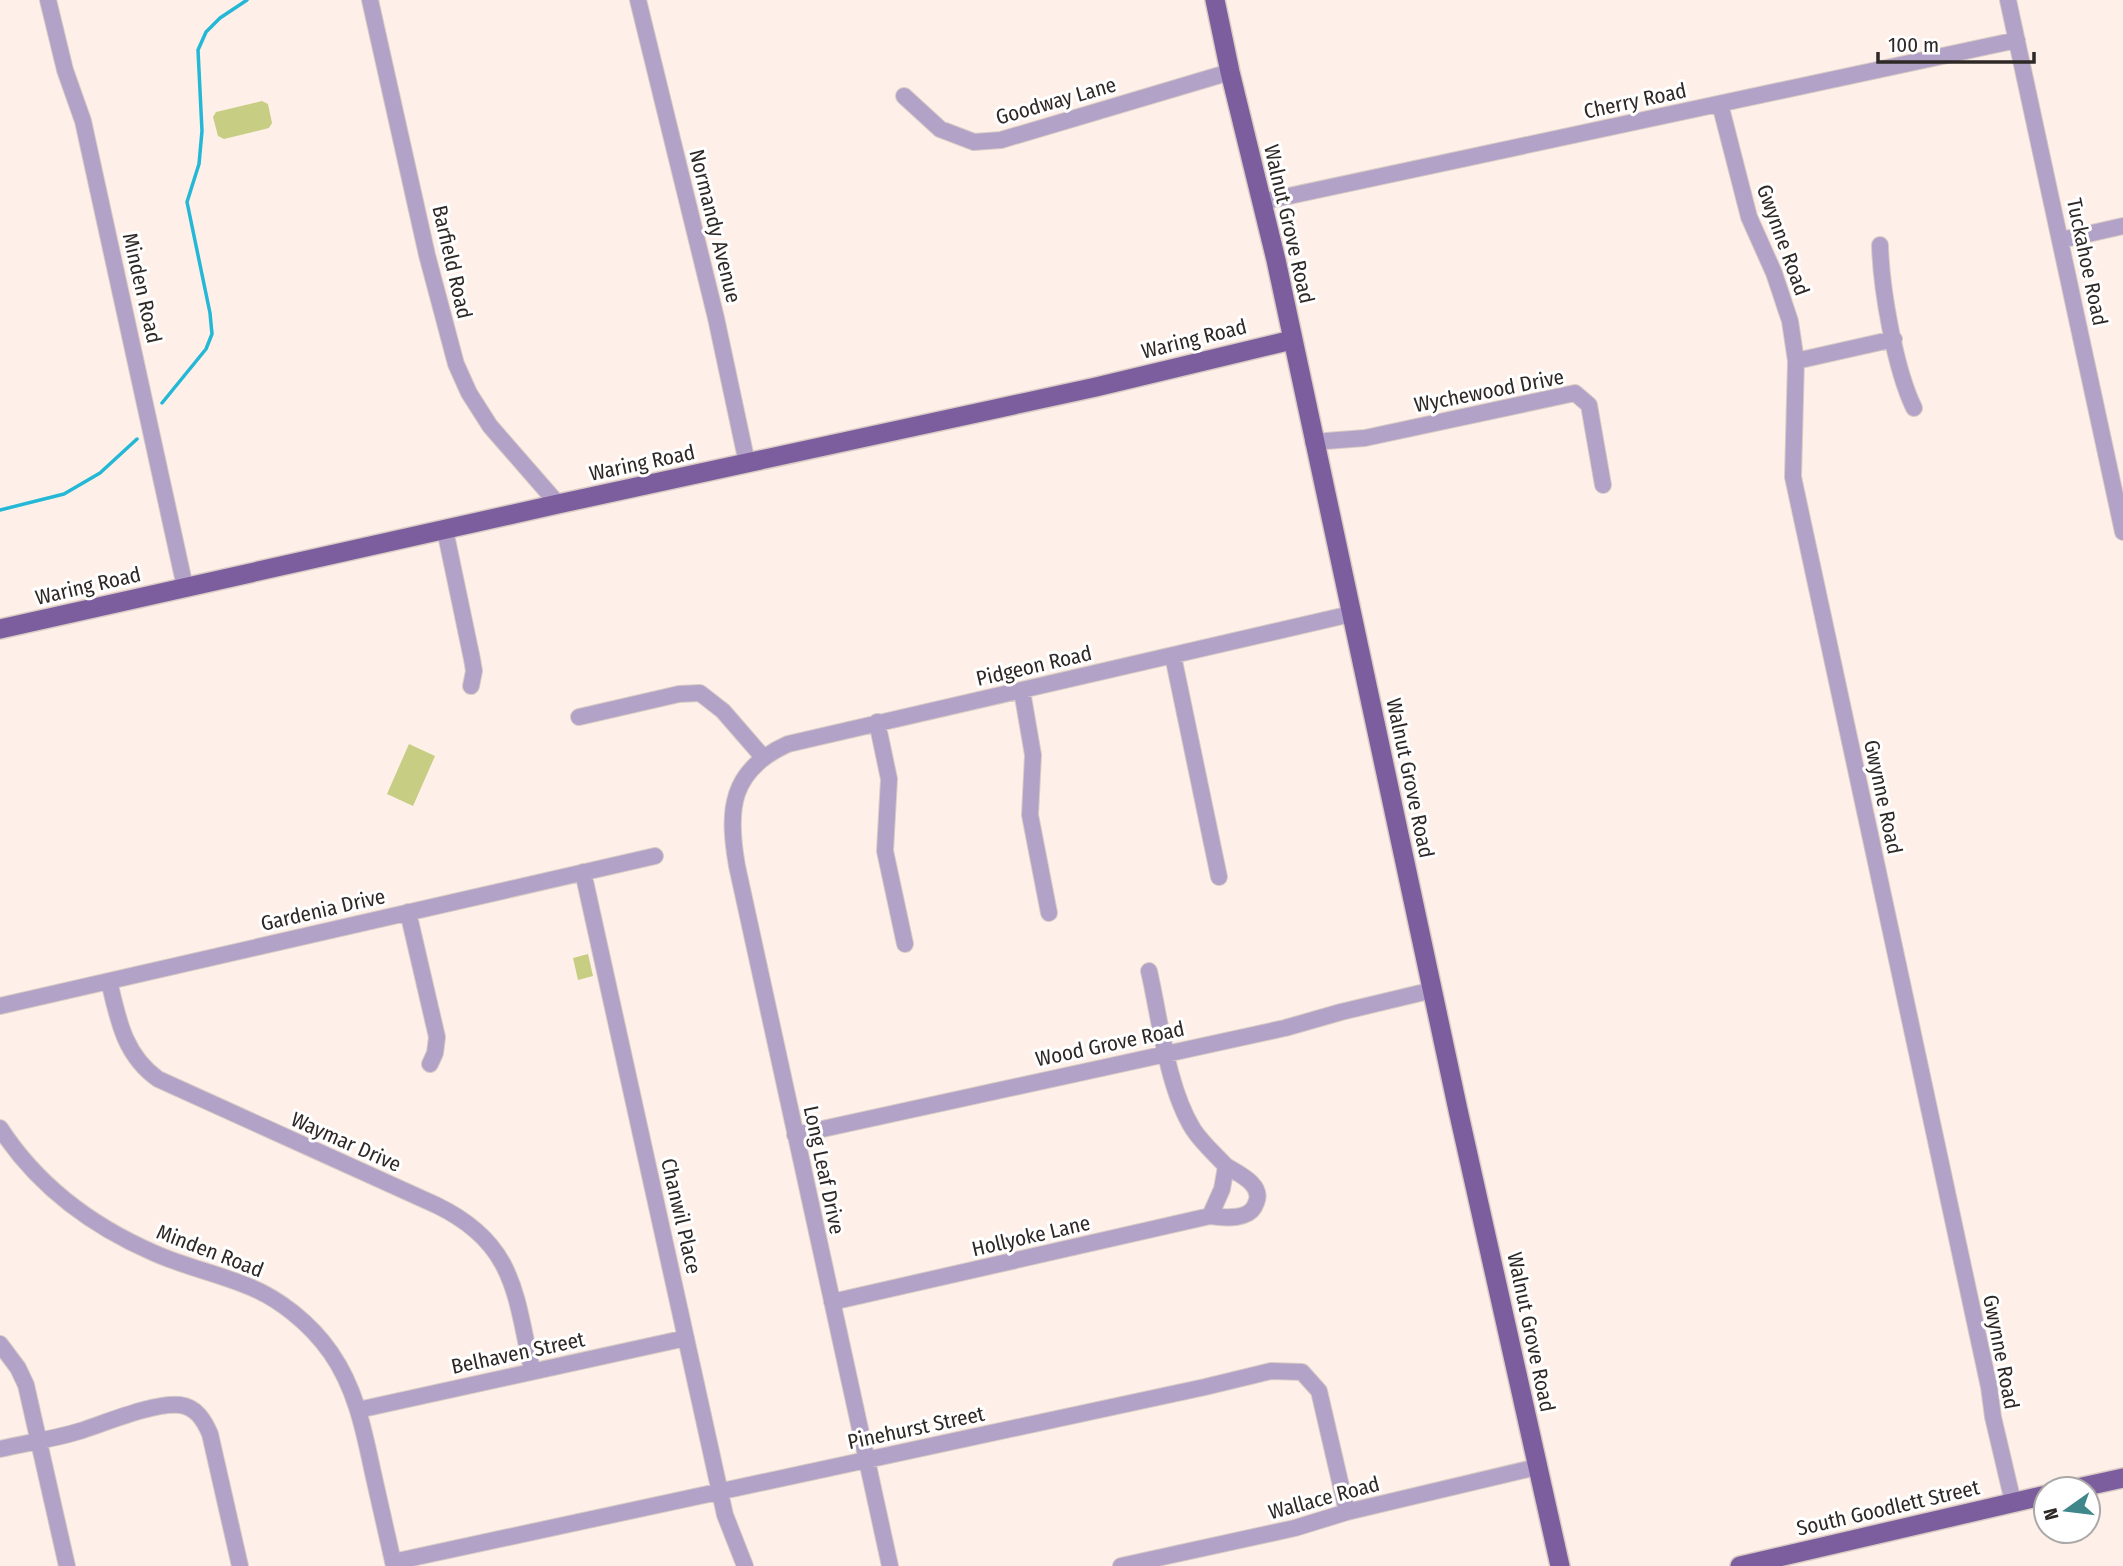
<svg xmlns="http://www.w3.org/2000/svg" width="2123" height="1566" font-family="'Fira Sans Condensed',sans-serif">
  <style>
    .green { fill: #c7cd83 }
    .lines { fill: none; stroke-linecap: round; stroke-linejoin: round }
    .stream { stroke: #24b7d6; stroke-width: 3.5 }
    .minor-casing { stroke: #d9ccc5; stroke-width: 18 }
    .major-casing { stroke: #d9ccc5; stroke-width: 22 }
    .minor { stroke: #b2a2c7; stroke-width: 16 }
    .major { stroke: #7c5e9e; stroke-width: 19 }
    .labels { text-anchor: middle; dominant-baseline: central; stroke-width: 6; stroke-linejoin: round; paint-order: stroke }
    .street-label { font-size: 21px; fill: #2e2826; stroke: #fff }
  </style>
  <rect width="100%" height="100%" fill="#fef0e8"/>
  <path class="green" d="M262,101L268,104L272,123L269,128L224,139L218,136L213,117L216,112Z
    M409,744L435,756L413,806L387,794Z
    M588,954L593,976L578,980L573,958Z"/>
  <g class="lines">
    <path class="stream" d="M162,403L206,349L212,334L210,313L187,202L199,164L202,131L198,50L206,32L220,18L247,0
      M0,510L64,494L100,473L137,439"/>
    <defs>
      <path id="minor" d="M48,0L65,70L83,121L185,587
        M370,0L427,255L456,364L469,393L490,426L558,504
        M638,0L716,318L747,463
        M2008,0L2123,532
        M904,96L940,129L974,142L1001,140L1230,72
        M1720,104L1749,217L1774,273L1790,321L1796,361L1793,477L1989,1387L1993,1417L2013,1502
        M1261,202L2017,40
        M2061,240L2123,226
        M1880,245C1881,288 1895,369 1914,408
        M1796,361L1894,339
        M1313,442L1365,438L1575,393L1589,405L1603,485
        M445,530L472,659L474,671L471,686
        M1173,656L1219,877
        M1022,691L1033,755L1030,815L1049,913
        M579,717L679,694L700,693L723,711L763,757
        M877,722L889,779L885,851L905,944
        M583,872L725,1515L745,1566
        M408,912L437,1037L435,1053L430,1064
        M109,981C118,1019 124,1055 158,1079L436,1205C515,1243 515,1293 532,1370
        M0,1006L655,856
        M0,1128C37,1185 92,1226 154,1253C183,1266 215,1273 245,1285C278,1297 311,1324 331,1353C356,1389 364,1431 373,1473C380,1504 387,1535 394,1566
        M795,1135L1285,1028L1341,1012L1433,990
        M1210,1216C1221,1217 1233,1219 1244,1215C1250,1213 1254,1209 1256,1203C1264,1185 1239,1174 1226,1166
        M832,1302L1210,1216L1222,1189L1226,1166C1215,1154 1202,1143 1193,1129C1167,1087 1160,1019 1149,971
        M0,1344L18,1368L26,1385L67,1566
        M358,1410L686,1338
        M0,1449C26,1443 54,1439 80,1431C105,1423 155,1402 180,1405C196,1407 204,1420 210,1434L240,1566
        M393,1562L1205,1387L1271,1371L1302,1372L1319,1391L1347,1512
        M890,1566L737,866C727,810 730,770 788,744L1351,614
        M1121,1566L1295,1528L1347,1512L1537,1467"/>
      <path id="major" d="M1215,0L1230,72L1276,260L1458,1110L1560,1566
        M0,629L558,504L1096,387L1292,340
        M2073,1489L2123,1478
        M1740,1566L2046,1495"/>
    </defs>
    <use href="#minor" class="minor-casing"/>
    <use href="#major" class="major-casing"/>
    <use href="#minor" class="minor"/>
    <use href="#major" class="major"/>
  </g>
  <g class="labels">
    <g class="street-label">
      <text transform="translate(1056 101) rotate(-16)">Goodway Lane</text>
      <text transform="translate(1635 101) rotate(-12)">Cherry Road</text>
      <text transform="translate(1289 224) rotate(77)">Walnut Grove Road</text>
      <text transform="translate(715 226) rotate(76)">Normandy Avenue</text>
      <text transform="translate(1783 240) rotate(70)">Gwynne Road</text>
      <text transform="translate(452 262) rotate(77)">Barfield Road</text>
      <text transform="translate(2087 262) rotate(78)">Tuckahoe Road</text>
      <text transform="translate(142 288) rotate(77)">Minden Road</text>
      <text transform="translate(1194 339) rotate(-14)">Waring Road</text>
      <text transform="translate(1489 391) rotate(-11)">Wychewood Drive</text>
      <text transform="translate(642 463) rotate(-12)">Waring Road</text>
      <text transform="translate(88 586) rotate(-13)">Waring Road</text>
      <text transform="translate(1034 666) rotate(-13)">Pidgeon Road</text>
      <text transform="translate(1410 778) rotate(78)">Walnut Grove Road</text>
      <text transform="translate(1883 797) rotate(78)">Gwynne Road</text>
      <text transform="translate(323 910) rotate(-13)">Gardenia Drive</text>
      <text transform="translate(1110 1044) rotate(-12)">Wood Grove Road</text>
      <text transform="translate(346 1142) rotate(24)">Waymar Drive</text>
      <text transform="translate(824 1170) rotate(78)">Long Leaf Drive</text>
      <text transform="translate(681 1216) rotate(77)">Chanwil Place</text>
      <text transform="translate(1031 1236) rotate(-13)">Hollyoke Lane</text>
      <text transform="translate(210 1251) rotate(21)">Minden Road</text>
      <text transform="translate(1531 1332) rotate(78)">Walnut Grove Road</text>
      <text transform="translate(2001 1352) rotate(79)">Gwynne Road</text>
      <text transform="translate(518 1353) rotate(-12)">Belhaven Street</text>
      <text transform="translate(916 1428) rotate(-12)">Pinehurst Street</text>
      <text transform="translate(1324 1498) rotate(-15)">Wallace Road</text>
      <text transform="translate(1888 1508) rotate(-13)">South Goodlett Street</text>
    </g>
  </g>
  <g transform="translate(2067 1510) rotate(256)"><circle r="33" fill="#ffffff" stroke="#aba9a8" stroke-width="2"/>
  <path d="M0-5L12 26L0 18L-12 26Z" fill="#3f878a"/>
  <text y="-10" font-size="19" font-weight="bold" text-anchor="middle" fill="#2e2826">N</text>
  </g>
  <path d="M1878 52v10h156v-10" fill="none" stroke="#2e2826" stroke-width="3.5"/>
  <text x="1888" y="52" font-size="21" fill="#2e2826" stroke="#ffffff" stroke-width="5" paint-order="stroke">100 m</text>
</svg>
